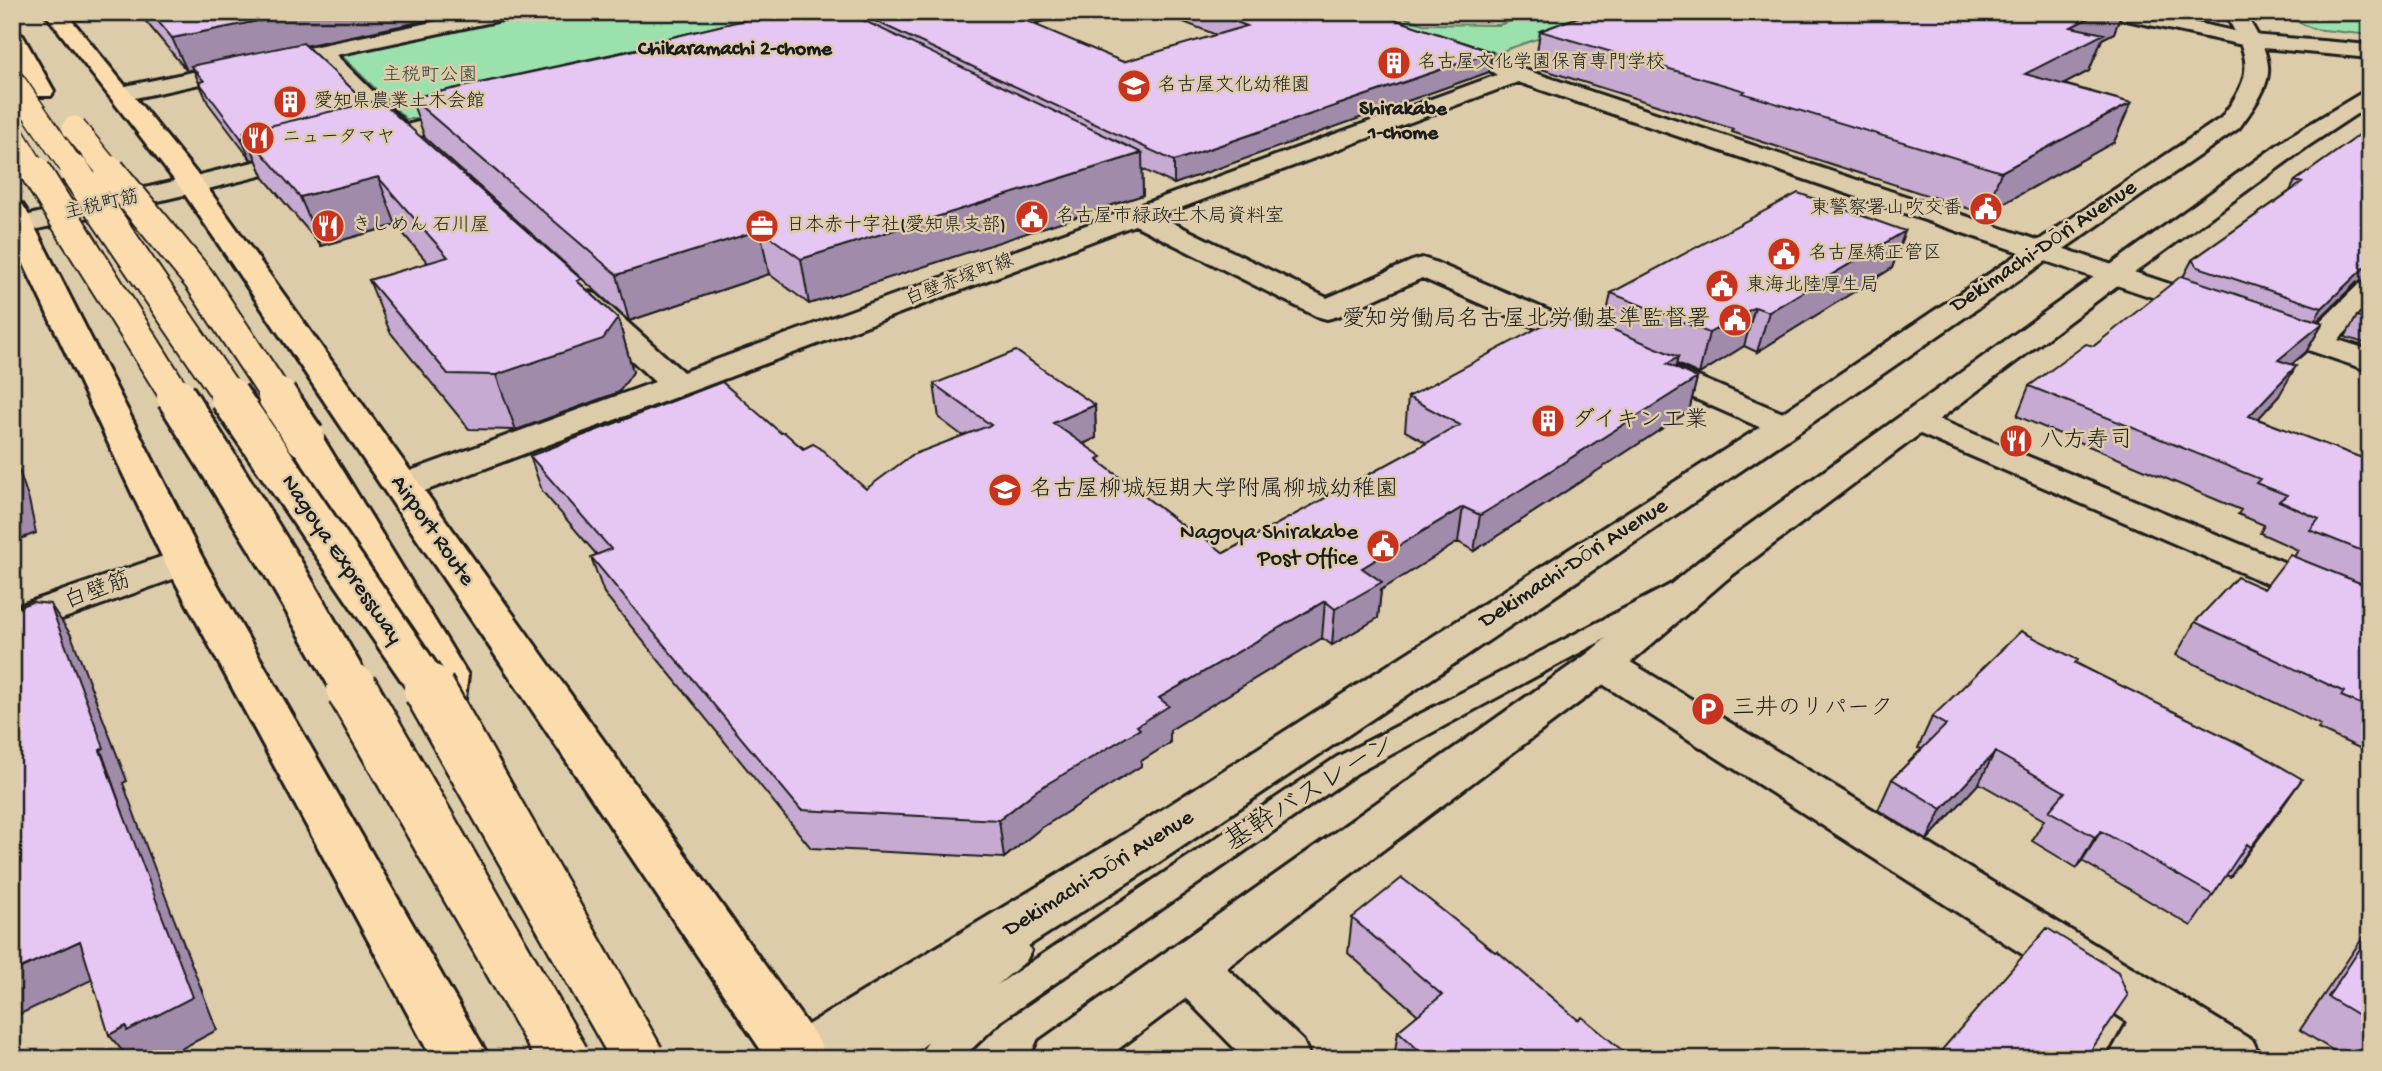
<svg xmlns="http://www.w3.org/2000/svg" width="2382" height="1071" font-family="'Gochi Hand','Klee One',sans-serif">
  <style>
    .green { fill: #9be1ae; stroke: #5c7e65; stroke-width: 2 }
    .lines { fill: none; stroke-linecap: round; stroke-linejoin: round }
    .service-casing { stroke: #1c1c1c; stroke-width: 6 }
    .minor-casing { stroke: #1c1c1c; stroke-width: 6 }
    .tertiary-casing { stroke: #1c1c1c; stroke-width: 6 }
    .secondary-casing { stroke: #1c1c1c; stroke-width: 6 }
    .trunk-casing { stroke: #1c1c1c; stroke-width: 6 }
    .motorway-casing { stroke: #1c1c1c; stroke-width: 6 }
    .service { fill: #ddcca9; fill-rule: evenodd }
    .minor { fill: #ddcca9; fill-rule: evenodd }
    .tertiary { fill: #ddcca9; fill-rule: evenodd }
    .secondary { fill: #ddcca9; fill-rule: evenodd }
    .trunk { fill: #fcdcac; fill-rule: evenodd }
    .motorway { fill: #fcdcac; fill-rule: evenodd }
    .motorway-bridge-far3-casing { stroke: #1c1c1c; stroke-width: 26; stroke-linecap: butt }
    .motorway-bridge-far2-casing { stroke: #1c1c1c; stroke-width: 34; stroke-linecap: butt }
    .motorway-bridge-far1-casing { stroke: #1c1c1c; stroke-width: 44; stroke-linecap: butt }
    .motorway-bridge-casing { stroke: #1c1c1c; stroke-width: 55; stroke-linecap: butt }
    .motorway-bridge-far3 { stroke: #fcdcac; stroke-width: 23 }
    .motorway-bridge-far2 { stroke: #fcdcac; stroke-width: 30 }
    .motorway-bridge-far1 { stroke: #fcdcac; stroke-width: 38 }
    .motorway-bridge { stroke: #fcdcac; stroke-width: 50 }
    .wall { fill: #c6aad1; stroke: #1c1c1c; stroke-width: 2 }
    .shaded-wall { fill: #a18baa; stroke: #1c1c1c; stroke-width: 2 }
    .building { fill: #e6c6f3; stroke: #1c1c1c; stroke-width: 2 }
    .labels { text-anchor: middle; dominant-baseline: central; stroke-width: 5; stroke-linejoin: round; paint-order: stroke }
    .far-poi-label { font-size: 19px; fill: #1c1c1c; stroke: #ddcca9; text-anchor: start }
    .far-park-label { font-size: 19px; fill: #354339; stroke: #ddcca9 }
    .far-street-label { font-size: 19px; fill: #1c1c1c; stroke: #ddcca9 }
    .far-neighbourhood-label { font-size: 21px; font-weight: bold; fill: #1c1c1c; stroke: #ddcca9 }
    .street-label { font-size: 23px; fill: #1c1c1c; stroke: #ddcca9 }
    .poi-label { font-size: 23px; fill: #1c1c1c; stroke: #ddcca9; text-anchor: start }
    .near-street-label { font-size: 28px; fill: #1c1c1c; stroke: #ddcca9 }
  </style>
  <rect width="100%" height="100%" fill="#ddcca9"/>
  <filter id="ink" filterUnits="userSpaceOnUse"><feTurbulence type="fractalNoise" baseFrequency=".0143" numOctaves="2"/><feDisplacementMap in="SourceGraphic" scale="14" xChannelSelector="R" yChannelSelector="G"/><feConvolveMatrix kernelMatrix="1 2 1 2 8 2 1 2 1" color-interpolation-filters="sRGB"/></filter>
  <g filter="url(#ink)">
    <path class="green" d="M527,12H775L797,24L426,119H406L342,56L352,49Z
      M1358,12H1390L1423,24L1499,25L1537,12H1615L1488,56Z
      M2276,12H2370V35L2314,29Z"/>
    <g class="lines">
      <defs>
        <path id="service" d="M1672,584L1681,586L1685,592L1681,598L1357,773L1002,1020L961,1059H917L928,1042L908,1059H863L868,1047L1002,941L1014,937L1026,941L1031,951L1026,961L997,985L1337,757Z"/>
        <path id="minor" d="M75,12H102L99,16L77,18Z
          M481,12H521L511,18L336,55L417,135L420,140L417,145H399L316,59L130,99L122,97L118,92L122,87L130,85Z
          M1496,60L2311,331L2359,284L2370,281V307L2338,340L2370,350V371L1518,82L1159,216L1327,298L1412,261L1422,258L1432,261L1608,336L1613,343L1608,350L1597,353L1586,350L1422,278L1338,316L1327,319L1316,316L1135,225L414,495L401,498L388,495L383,487L388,479L655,382L574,306L570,300L574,294L585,291L596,294L683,372L1497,75L1485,67Z
          M192,177L201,179L205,185L201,191L12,235V219Z
          M1649,356L1797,419L1802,426L1797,433L1785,436L1773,433L1637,373L1633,366L1637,359Z
          M1916,410L2370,598V628L1904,427L1899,420L1904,413Z
          M184,549L198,552L204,561L198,570L12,637V608Z
          M1602,649L1617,654L2253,1041L2261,1059H2184L2172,1051L2167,1059H2107L2128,1022L1587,674L1581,664L1587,654Z
          M1188,942L1207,949L1303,1041L1311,1059H1245L1169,981L1161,965L1169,949Z"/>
        <path id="tertiary" d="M2107,12H2147L2252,35L2370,45V58L2252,47L2117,18Z
          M472,109L480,111L484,116L480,121L192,193L183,191L179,185L183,179Z"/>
        <path id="secondary" d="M2224,12H2244C2278,67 2276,77 2239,128L1797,433L1146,871L850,1059H773L781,1041L1110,843L1773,419L2221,118C2255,74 2251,58 2224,12Z
          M2370,88V105L2308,146L2123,281L1727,579L1617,674L1105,1059H1032L1040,1041L1587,654L1699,561L2290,136Z"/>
        <path id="trunk" d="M44,12H65L201,179L819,1041L827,1059H767L182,190Z
          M12,202L22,204L26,210L204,561L490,1059H432L164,561L12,239Z"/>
        <path id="motorway" d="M12,30L23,36L54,91L51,96H35L32,91L12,56Z
          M305,427L317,431L323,438L468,675L464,707L458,718L442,723L426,718L420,707L424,675L287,438L293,431Z"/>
      </defs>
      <use href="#service" class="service-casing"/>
      <use href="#minor" class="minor-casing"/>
      <use href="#tertiary" class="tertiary-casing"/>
      <use href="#secondary" class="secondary-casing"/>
      <use href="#trunk" class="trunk-casing"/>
      <use href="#motorway" class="motorway-casing"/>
      <use href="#service" class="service"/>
      <use href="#minor" class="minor"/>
      <use href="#tertiary" class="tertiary"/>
      <use href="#secondary" class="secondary"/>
      <use href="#trunk" class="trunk"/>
      <use href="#motorway" class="motorway"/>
      <defs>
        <path id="motorway-bridge-far3" d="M12,80L76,173
          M74,128L111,173
          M12,134L36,173"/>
        <path id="motorway-bridge-far2" d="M35,171L177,398
          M75,171L230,398
          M110,171L199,279L278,398"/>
        <path id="motorway-bridge-far1" d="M176,396L283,568L353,690
          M229,396L431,690
          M277,396L305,438"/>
        <path id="motorway-bridge" d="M352,689L564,1059
          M429,689L639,1059"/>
      </defs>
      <use href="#motorway-bridge-far3" class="motorway-bridge-far3-casing"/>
      <use href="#motorway-bridge-far2" class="motorway-bridge-far2-casing"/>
      <use href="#motorway-bridge-far1" class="motorway-bridge-far1-casing"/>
      <use href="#motorway-bridge" class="motorway-bridge-casing"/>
      <use href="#motorway-bridge-far3" class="motorway-bridge-far3"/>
      <use href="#motorway-bridge-far2" class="motorway-bridge-far2"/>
      <use href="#motorway-bridge-far1" class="motorway-bridge-far1"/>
      <use href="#motorway-bridge" class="motorway-bridge"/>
    </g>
    <path class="wall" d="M138,12H467L306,46L367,103L583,286L618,318L633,372L619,392L516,430L469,429L390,332L369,280L428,263L396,225L321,246L264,178L256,159L251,160L208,103L193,69L187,71Z
      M778,12H1080L1033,24L1123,62L1217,35L1158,12H1391L1381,15L1492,52L1489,72L1174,184L1142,169L1143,195L809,304L769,274L629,321L425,138L411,98L640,48L639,45Z
      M1592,12H2122L2114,33L2102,39L2089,71L2064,84L2131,103L2114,142L1985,214L1732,132L1733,129L1535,67L1540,31Z
      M2350,142L2357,282L2317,321L2323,323L2306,352L2291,365L2279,396L2258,419L2370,461V753L2318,729L2321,725L2176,655L2195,622L2264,589L2294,557L2298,550L2260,533L2264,525L2238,514L2241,510L2017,416L2029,386L2094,346L2183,277L2192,260L2290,191L2295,181Z
      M1905,231L1892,268L1757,352L1744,346L1699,374L1677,364L1676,368L1697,378L1689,411L1474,551L1458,542L1381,590L1378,618L1332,645L1322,638L1170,730V743L1141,761V766L1041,828L1004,858L811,848L604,593L591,557L597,555L542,491L530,456L781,433L866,489L963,436L939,418L934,384L1095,405L1096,438L1083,444L1102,464L1186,528L1224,553L1427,443L1405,431L1408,397L1571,321L1604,326L1611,293Z
      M2370,303V345L2345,337L2357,316Z
      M2076,663L2302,779L2230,877L2226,875L2191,926L2082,861L2077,868L2032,841L2044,820L1979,783L1927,840L1878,810L1892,779L1922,749L1918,748L1932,717Z
      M1352,918L1578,1020L1629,1056L1637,1059H1394L1398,1031L1418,1015L1348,953Z
      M2370,927V1059H2347L2300,1030Z"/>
    <path class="shaded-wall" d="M303,12H467L194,69L191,66L193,69L187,71L172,38Z
      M1003,12H1080L1005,31Z
      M1380,12H1391L1380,16Z
      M2100,12H2122L2114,33L2102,39L2089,71L2011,112L2025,74L2071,27Z
      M1492,52L1489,72L1174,184V161Z
      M2131,103L2114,142L1985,214L2001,172Z
      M247,137L256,159L251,160L241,138Z
      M1142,153L1143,195L809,304L801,259Z
      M378,177L396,225L321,246L300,197Z
      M760,230L769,274L629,321L617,275Z
      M1905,231L1892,268L1757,352L1769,312Z
      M2368,262H2370V279L2357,282L2310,328L2322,308Z
      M1755,307L1744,346L1699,374L1709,333Z
      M618,318L633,372L619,392L516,430L496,375Z
      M2323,323L2306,352L2262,390L2278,360Z
      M1678,357L1670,390L1667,364Z
      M2296,366L2279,396L2232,447L2249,416Z
      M1697,378L1689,411L1474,551L1480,515Z
      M1095,405L1096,438L1055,457L1053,423Z
      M12,450L29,500L36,533L12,542Z
      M1463,507L1458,542L1381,590L1378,618L1332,645L1335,609L1362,568Z
      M1325,601L1322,638L1170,730V743L1141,761V766L1041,828L1004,858L999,820L1037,790L1137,726L1159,698Z
      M50,604L71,635L127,781L123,783L146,846L217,1030L162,1059H129L109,1035L123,813Z
      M1995,752L1979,783L1927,840L1942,809Z
      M2302,779L2281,809L2230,877L2251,847Z
      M2101,831L2082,861L2077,868L2095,837Z
      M80,941L106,973L12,1018V972Z"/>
    <path class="building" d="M150,12H303L172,38Z
      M778,12H846L1142,153L801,259L760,230L617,275L411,98L644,48L639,45Z
      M856,12H1005L1123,62L1247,26L1209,12H1373L1492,52L1174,161Z
      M1592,12H2100L2071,27L2104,34L2025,74L2131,103L2001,172L1742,93L1745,91L1540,31Z
      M303,43L367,103L244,132L247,137L241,138L199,82L204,81L191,66Z
      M379,100L581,279L577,281L618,318L603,339L496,375L448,374L369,280L448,257L378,177L300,197L244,132Z
      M2370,126V262L2322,308L2198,267L2192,260L2302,183L2295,181L2350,142Z
      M1798,193L1905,231L1769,312L1755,307L1709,333L1611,293Z
      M2181,276L2323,323L2278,360L2296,366L2249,416L2370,461V554L2310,530L2319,519L2279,501L2287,495L2256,483L2260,479L2029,386L2086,344L2094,346Z
      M2370,303V320L2357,316Z
      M1560,316L1571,321L1581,316L1678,357L1667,364L1697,378L1492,508L1480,515L1463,507L1362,568L1382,582L1335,609L1325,601L1159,698L1169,706L1137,726L1140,729L1037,790L999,820L801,810L591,557L611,549L530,456L722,382L781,433L784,432L803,449L813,444L820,448L866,489L912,455L991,425L934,384L1016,351L1095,405L1053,423L1102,457L1097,460L1186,528L1189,526L1224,553L1460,425L1408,397Z
      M2290,555L2370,587V708L2341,696L2344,692L2195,622L2237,577L2264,589Z
      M32,602L50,604L104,748L100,750L123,813L193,997L127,1031L126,1026L109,1035L80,941L12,972V609Z
      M2021,631L2078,660L2075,663L2256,752L2302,779L2251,847L2247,844L2213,895L2101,831L2095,837L2049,811L2065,792L1995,752L1942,809L1892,779L1946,725L1932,717Z
      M1402,878L1495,952L1497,951L1578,1020L1582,1017L1629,1056L1632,1054L1637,1059H1428L1398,1031L1442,995L1352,918Z
      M2047,928L2118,972L2128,996L2085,1059H1934Z
      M2370,934V1022L2328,997Z"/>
  </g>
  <defs>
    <symbol id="building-disc" viewBox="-11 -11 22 22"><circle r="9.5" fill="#c8321e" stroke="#ddcca9"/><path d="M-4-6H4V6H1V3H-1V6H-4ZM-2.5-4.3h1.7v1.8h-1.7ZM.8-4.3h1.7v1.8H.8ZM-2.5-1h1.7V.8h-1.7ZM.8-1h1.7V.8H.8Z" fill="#fff"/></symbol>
    <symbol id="school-disc" viewBox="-11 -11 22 22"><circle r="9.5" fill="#c8321e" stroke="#ddcca9"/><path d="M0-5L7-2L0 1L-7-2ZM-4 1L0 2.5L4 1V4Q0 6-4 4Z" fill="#fff"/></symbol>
    <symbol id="restaurant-disc" viewBox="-11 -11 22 22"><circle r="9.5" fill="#c8321e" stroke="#ddcca9"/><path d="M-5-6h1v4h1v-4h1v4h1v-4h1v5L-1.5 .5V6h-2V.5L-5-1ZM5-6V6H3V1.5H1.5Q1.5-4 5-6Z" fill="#fff"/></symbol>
    <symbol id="civic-disc" viewBox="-11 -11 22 22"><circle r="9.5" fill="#c8321e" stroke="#ddcca9"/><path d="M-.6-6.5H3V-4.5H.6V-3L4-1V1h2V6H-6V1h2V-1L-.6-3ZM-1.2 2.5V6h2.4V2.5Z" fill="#fff"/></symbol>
    <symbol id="office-disc" viewBox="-11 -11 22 22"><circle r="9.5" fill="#c8321e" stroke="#ddcca9"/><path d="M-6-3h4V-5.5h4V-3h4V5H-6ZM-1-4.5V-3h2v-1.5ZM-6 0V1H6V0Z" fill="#fff"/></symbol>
    <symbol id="parking-disc" viewBox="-11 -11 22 22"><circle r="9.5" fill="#c8321e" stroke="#ddcca9"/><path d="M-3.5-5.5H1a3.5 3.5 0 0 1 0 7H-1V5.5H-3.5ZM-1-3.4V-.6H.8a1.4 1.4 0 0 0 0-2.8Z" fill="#fff"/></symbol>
  </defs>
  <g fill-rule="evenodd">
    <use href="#building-disc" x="1375" y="44" width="38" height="38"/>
    <use href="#school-disc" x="1115" y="67" width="38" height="38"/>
    <use href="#building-disc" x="271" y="83" width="38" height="38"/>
    <use href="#restaurant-disc" x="239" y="119" width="38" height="38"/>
    <use href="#civic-disc" x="1967" y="190" width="38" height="38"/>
    <use href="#civic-disc" x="1013" y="198" width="38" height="38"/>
    <use href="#restaurant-disc" x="309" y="207" width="38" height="38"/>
    <use href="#office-disc" x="743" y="207" width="38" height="38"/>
    <use href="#civic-disc" x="1765" y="235" width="38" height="38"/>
    <use href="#civic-disc" x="1703" y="267" width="38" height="38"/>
    <use href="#civic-disc" x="1716" y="301" width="38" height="38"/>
    <use href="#building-disc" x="1529" y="402" width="38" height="38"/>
    <use href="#restaurant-disc" x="1997" y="422" width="38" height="38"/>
    <use href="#school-disc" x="986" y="471" width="38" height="38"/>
    <use href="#civic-disc" x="1364" y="527" width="38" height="38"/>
    <use href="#parking-disc" x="1689" y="690" width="38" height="38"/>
  </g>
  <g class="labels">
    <g class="far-poi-label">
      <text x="1418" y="63">名古屋文化学園保育専門学校</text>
      <text x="1158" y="86">名古屋文化幼稚園</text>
      <text x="314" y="102">愛知県農業土木会館</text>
      <text x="282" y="138">ニュータマヤ</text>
      <text x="1962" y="209" text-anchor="end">東警察署山吹交番</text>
      <text x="1056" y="217">名古屋市緑政土木局資料室</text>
      <text x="352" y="226">きしめん 石川屋</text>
      <text x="786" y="226">日本赤十字社(愛知県支部)</text>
      <text x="1809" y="254">名古屋矯正管区</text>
      <text x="1746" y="286">東海北陸厚生局</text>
    </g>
    <g class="far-park-label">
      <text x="430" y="76">主税町公園</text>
    </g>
    <g class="far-street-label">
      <text transform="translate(102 206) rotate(-13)">主税町筋</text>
      <text transform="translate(960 281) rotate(-21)">白壁赤塚町線</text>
    </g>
    <g class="far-neighbourhood-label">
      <text x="735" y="50">Chikaramachi 2-chome</text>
      <text x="1403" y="110">Shirakabe<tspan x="1403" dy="24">1-chome</tspan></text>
    </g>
    <g class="street-label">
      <text transform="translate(2044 247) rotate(-34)">Dekimachi-Dōri Avenue</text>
      <text transform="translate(432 531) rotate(55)">Airport Route</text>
      <text transform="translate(341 560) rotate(56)">Nagoya Expressway</text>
      <text transform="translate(1574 564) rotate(-33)">Dekimachi-Dōri Avenue</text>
      <text transform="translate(98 592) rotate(-20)">白壁筋</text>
      <text transform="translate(1099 874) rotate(-32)">Dekimachi-Dōri Avenue</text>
    </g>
    <g class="poi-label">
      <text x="1710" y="320" text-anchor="end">愛知労働局名古屋北労働基準監督署</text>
      <text x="1572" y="421">ダイキン工業</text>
      <text x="2040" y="441">八方寿司</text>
      <text x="1030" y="490">名古屋柳城短期大学附属柳城幼稚園</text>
      <text x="1358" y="533" text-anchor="end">Nagoya Shirakabe<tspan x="1358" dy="26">Post Office</tspan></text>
      <text x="1732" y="709">三井のリパーク</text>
    </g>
    <g class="near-street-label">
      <text transform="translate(1311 794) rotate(-32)">基幹バスレーン</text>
    </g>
  </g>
  <rect width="2382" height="1071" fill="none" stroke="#ddcca9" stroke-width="42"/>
  <rect x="21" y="21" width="2340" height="1029" fill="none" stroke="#1c1c1c" stroke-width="2.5" filter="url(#ink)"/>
</svg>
